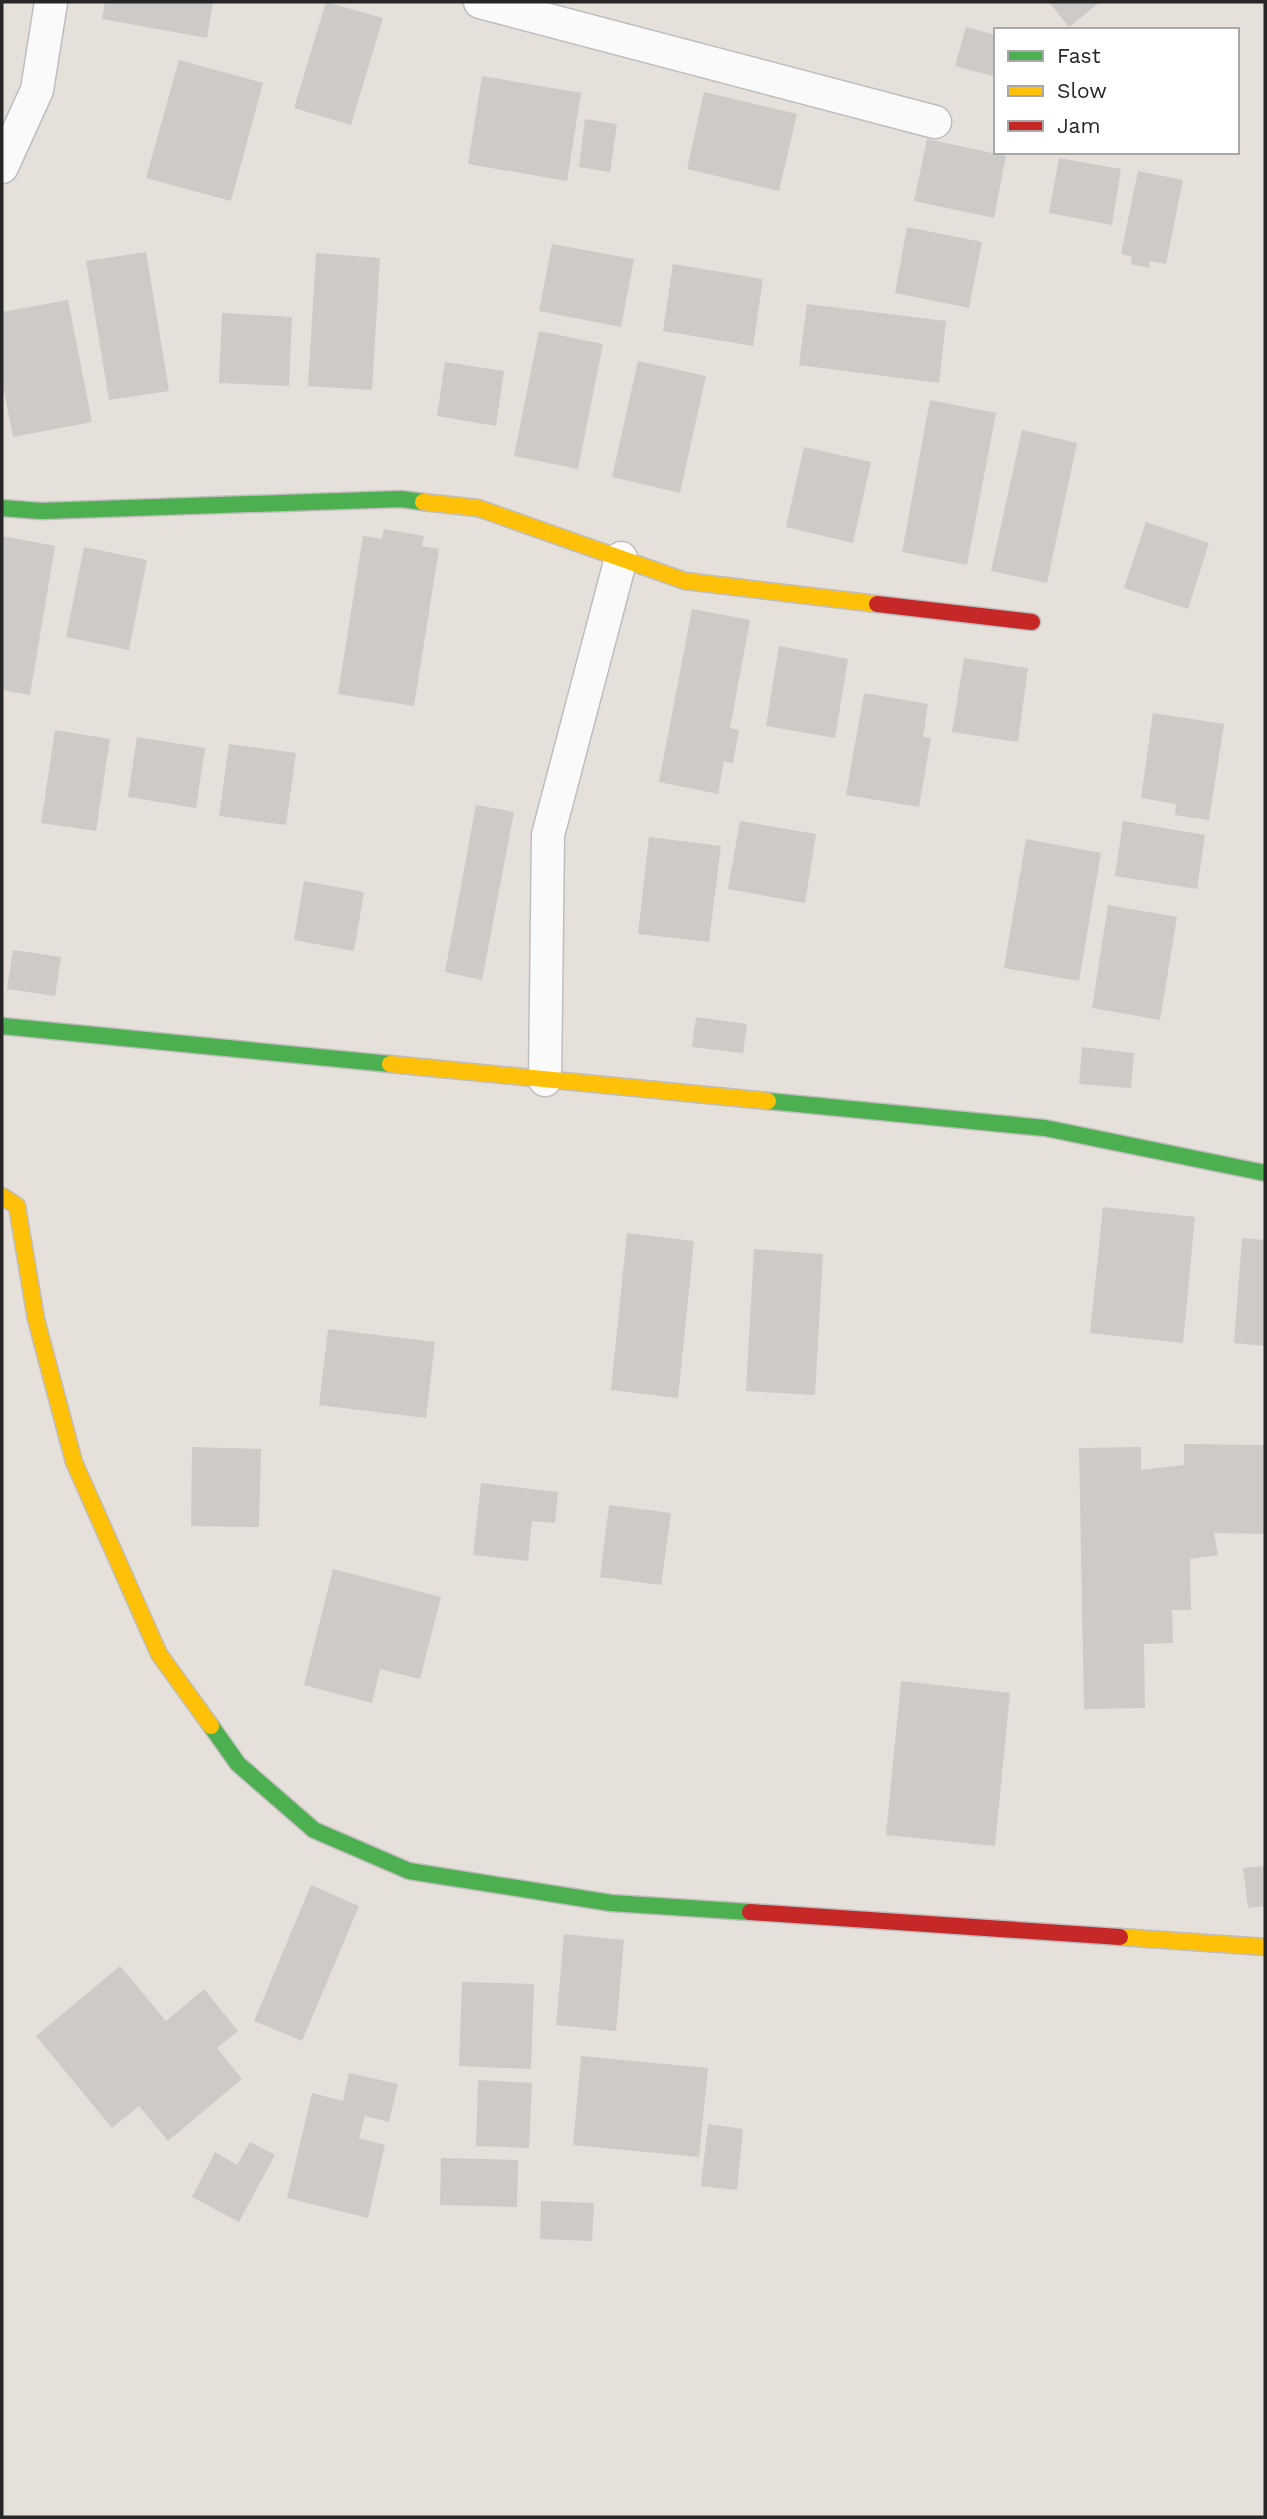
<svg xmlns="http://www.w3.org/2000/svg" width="1267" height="2519" font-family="'Work Sans',sans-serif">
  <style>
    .building { fill: #cecac7 }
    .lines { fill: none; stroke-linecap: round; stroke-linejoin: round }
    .street-casing { stroke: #bfbdbd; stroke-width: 35 }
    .fast-casing { stroke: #bfbdbd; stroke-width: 19 }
    .slow-casing { stroke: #bfbdbd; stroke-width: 19 }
    .jam-casing { stroke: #bfbdbd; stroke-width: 19 }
    .street { stroke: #fbfafa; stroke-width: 32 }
    .fast { stroke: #4caf50; stroke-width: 16 }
    .slow { stroke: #ffc107; stroke-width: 16 }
    .jam { stroke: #c62828; stroke-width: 16 }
  </style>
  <rect width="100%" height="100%" fill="#e6e0db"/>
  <path class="building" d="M105,2H213L207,38L102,19Z
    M326,2L383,18L351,125L294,108Z
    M1049,2H1100L1069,27Z
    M966,27L996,35V77L955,66Z
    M179,60L263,83L231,201L146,178Z
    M482,76L581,93L567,181L468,164Z
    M704,92L797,114L779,191L687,169Z
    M585,119L617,124L610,172L579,167Z
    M927,139L1006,156L994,218L914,201Z
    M1059,158L1121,169L1112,225L1049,213Z
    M1138,171L1183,180L1166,264L1150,261L1149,268L1131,264L1132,257L1121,254Z
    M907,227L982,242L969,308L895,293Z
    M552,244L634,259L621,327L539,311Z
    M146,252L169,391L109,400L86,261Z
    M316,253L380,258L372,390L308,386Z
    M673,264L763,279L753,346L663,331Z
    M68,300L92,422L13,437L2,381V312Z
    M807,304L946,321L939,383L799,365Z
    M222,313L292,317L289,386L219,383Z
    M539,331L603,344L578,469L514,456Z
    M638,361L706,376L680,493L612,477Z
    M445,362L504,371L496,426L437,416Z
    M930,400L996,413L967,565L902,552Z
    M1022,430L1077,443L1047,583L991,571Z
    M804,447L871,462L853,543L786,527Z
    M1146,522L1209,543L1188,609L1124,588Z
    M384,529L424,536L422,546L439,549L414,706L338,694L363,536L382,539Z
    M2,536L55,546L30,695L2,690Z
    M84,547L147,560L129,650L66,637Z
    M692,609L750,620L730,728L739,730L733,763L724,761L718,794L659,782Z
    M779,646L848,659L835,738L766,726Z
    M964,658L1028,668L1018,742L952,732Z
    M864,693L928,704L923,737L931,738L919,807L846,795Z
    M1153,713L1224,724L1209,820L1175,815L1176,804L1141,798Z
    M55,730L110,739L96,831L41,823Z
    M137,737L205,748L196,808L128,797Z
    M229,744L296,753L286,825L219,816Z
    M476,805L514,812L482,980L445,972Z
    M740,821L816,834L805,903L728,889Z
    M1123,821L1205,835L1197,889L1115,876Z
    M649,837L721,846L709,942L638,934Z
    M1026,839L1101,853L1079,981L1004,968Z
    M304,881L364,892L354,951L294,940Z
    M1108,905L1177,917L1160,1020L1092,1008Z
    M13,950L61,957L55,996L7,989Z
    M696,1017L747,1024L743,1053L692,1047Z
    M1082,1047L1134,1053L1131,1088L1079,1084Z
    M1103,1207L1195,1217L1183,1343L1090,1333Z
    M627,1233L694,1241L678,1398L611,1390Z
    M1242,1238L1265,1240V1346L1234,1343Z
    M754,1249L823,1254L815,1395L746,1391Z
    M328,1329L435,1342L426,1418L319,1405Z
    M1184,1444L1265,1445V1534L1214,1533L1218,1555L1190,1559L1191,1610H1172L1173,1643L1144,1644L1145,1708L1084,1709L1079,1448L1141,1447V1470L1184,1465Z
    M192,1447L261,1449L259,1527L191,1526Z
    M481,1483L558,1492L555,1523L532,1521L528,1561L473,1555Z
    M609,1505L671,1513L661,1585L600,1577Z
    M333,1569L441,1597L420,1679L380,1669L372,1703L304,1685Z
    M901,1681L1010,1693L995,1846L886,1835Z
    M1265,1866V1906L1248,1908L1243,1868Z
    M311,1885L359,1906L302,2041L254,2021Z
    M564,1934L624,1940L616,2031L556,2025Z
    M120,1966L166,2021L204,1989L238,2031L217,2048L242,2079L168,2141L139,2106L112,2128L36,2036Z
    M462,1982L534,1984L531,2069L459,2066Z
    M581,2056L708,2068L699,2157L573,2145Z
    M349,2073L398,2084L389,2122L365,2116L359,2138L385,2145L368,2218L287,2198L312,2093L343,2101Z
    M478,2080L532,2083L529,2148L476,2146Z
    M708,2124L743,2129L737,2190L701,2186Z
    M250,2142L275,2155L239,2222L192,2197L215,2152L237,2165Z
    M441,2158L518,2160L517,2207L440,2205Z
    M541,2201L594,2203L592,2241L540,2239Z"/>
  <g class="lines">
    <defs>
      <path id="street" d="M480,2L935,122
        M2,167L37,90L51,2
        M545,1080L548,835L621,558"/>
      <path id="fast" d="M2,508L41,511L401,499L423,502
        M2,1026L390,1064
        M768,1101L1045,1128L1265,1173
        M211,1726L238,1764L314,1830L409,1871L611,1903L750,1912"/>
      <path id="slow" d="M423,502L478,508L685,581L877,604
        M390,1064L768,1101
        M2,1196L17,1206L36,1319L74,1462L159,1654L211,1726
        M1120,1937L1265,1947"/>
      <path id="jam" d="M877,604L1032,622
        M750,1912L1120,1937"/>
    </defs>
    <use href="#street" class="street-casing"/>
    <use href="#fast" class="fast-casing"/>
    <use href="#slow" class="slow-casing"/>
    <use href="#jam" class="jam-casing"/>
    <use href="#street" class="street"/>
    <use href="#fast" class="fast"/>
    <use href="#slow" class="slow"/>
    <use href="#jam" class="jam"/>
  </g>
  <rect width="1267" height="2519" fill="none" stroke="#262626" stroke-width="7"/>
  <rect x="994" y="28" width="245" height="126" fill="#ffffff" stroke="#a8a8a8" stroke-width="2"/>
  <rect x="1008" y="51" width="35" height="10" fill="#4caf50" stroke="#a8a8a8" stroke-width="2"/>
  <text x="1057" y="63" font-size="21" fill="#262626">Fast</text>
  <rect x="1008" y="86" width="35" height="10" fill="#ffc107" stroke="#a8a8a8" stroke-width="2"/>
  <text x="1057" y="98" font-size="21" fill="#262626">Slow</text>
  <rect x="1008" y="121" width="35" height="10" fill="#c62828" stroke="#a8a8a8" stroke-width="2"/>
  <text x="1057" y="133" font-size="21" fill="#262626">Jam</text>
</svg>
